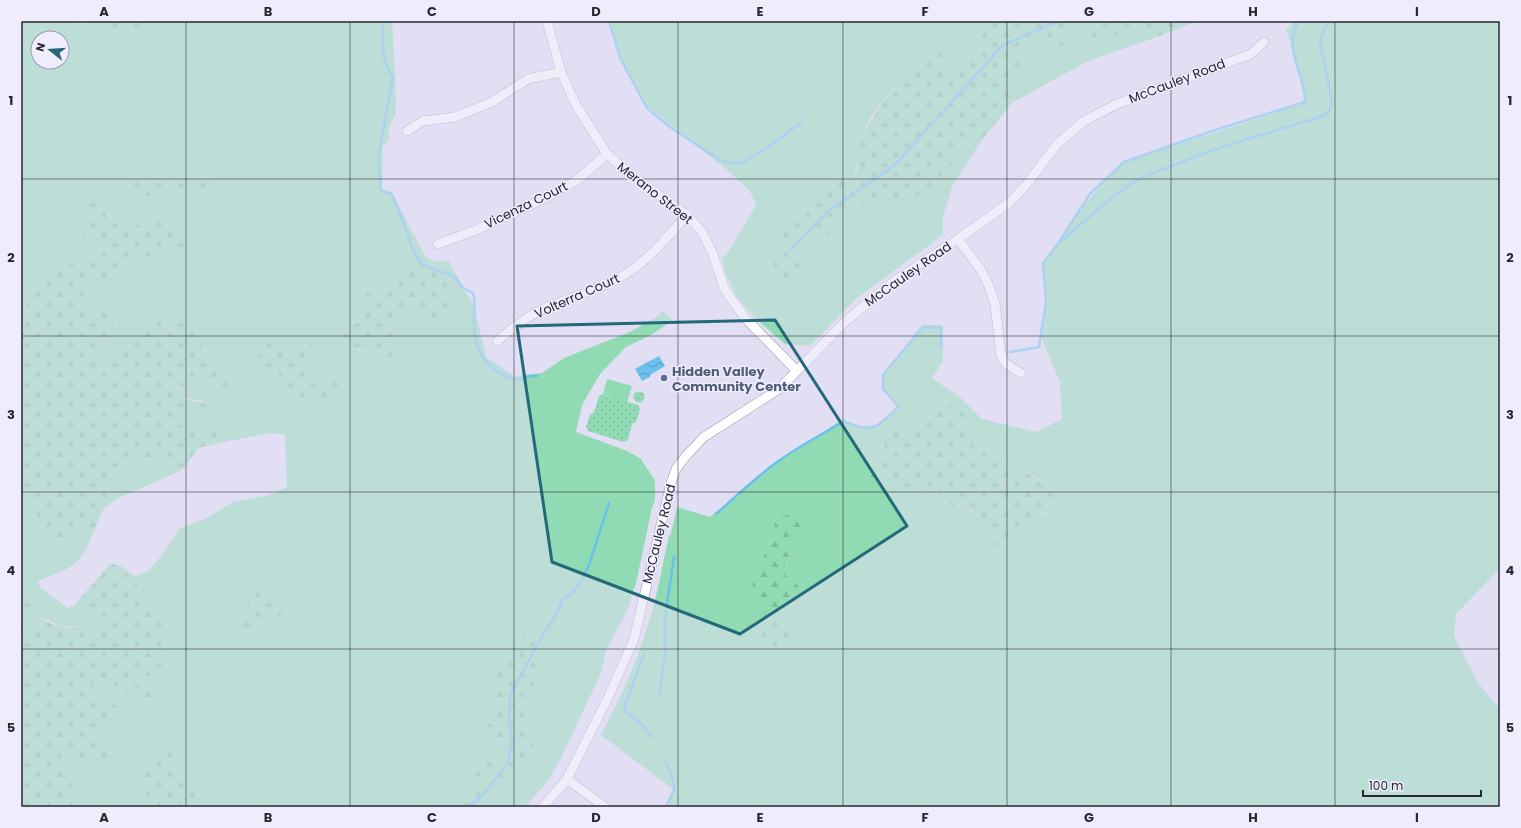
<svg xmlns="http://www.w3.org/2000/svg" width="1521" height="828" font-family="Poppins,sans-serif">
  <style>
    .grass { fill: #90dbb4; fill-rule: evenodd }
    .forest { fill: url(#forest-firs) }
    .park { fill: url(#park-dots) }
    .water { fill: url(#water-waves) }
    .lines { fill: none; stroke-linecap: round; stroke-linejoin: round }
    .stream { stroke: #6bc0ee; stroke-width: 2.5 }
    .minor-casing { stroke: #9a96ab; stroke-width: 10 }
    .minor { stroke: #fff; stroke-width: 9 }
    .marked { fill: none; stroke: #246979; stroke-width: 3; stroke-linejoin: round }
    .grid { fill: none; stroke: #29272f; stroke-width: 1; stroke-opacity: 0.55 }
    .service-dot { fill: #5c6f8a; stroke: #efecfe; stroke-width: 1.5 }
    .labels { text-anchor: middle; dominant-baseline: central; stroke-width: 3; stroke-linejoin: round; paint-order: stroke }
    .street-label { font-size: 13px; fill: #29272f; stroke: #efecfe }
    .service-label { font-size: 13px; font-weight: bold; fill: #4e5e75; stroke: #efecfe; text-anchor: start }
    .neatline { fill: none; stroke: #29272f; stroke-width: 1.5 }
    .grid-label { font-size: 13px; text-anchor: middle; font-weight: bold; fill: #29272f }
  </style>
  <defs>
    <pattern id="forest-firs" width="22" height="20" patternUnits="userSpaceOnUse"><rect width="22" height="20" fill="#90dbb4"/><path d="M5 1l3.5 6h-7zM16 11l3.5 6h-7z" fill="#7cbc9b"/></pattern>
    <pattern id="park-dots" width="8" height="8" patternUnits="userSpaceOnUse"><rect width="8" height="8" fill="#90dbb4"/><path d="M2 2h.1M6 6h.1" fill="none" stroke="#7cbc9b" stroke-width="1.8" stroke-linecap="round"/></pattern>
    <pattern id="water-waves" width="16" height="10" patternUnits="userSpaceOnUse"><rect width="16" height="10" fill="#6bc0ee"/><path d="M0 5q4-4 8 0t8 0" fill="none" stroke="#589cc1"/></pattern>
  </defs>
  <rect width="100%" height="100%" fill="#e2def4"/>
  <path class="grass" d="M21,21H65L71,23L97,24L114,35L128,31L140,29L139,21H392L395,76L396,115C389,123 388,129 389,139L383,146L382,189L392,193L425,256C432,262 438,263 448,260L474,306L486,357L514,376L542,373L564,358L630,332L655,318L663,311L673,320L651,335L626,347L600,374L582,405L576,432L627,451L640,458L655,480V500L652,508L636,583L627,611L606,650L601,673L560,760L548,781L525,807H486L500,792L533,738L529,725L525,717L524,705L528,692L535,683L539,672L535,655L538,647L491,693L493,708L488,740L497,737L501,744L503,753L498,760L464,769L475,777L493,774L499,780L492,785L462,796L459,807H176L175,804L199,805L193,783L174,775L171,770L178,763L176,754L150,756L141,784L154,798L158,807H78L71,795L72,780L68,768L57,747L61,738L112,754L97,736L95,727L120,716L121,708L108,701L91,683L97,678L110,682L123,693L151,708L154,691L134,683L144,676H164L159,663L169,654L167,643L156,638L166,615L155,607L139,591L135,576L149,571L168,547L180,528L205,519L233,502L270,495L287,487L285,435L271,433L229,441L228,433C220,431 213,432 205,432C195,431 186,428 177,423L182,415L198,414L202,401L176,396L168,387C182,382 184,390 197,387L194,383L201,375L210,379L213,388L225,367C205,357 200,342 189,323L143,321L141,330L119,354L103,361L87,360L90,350L108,337L110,314L95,308L83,298L86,280L94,281L106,285L140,255L166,247L179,234L167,226L162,221C155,222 150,222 143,223C140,223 137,225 134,226C123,230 114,222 107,214L98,237L106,243L98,252L40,279L26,298L29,316L24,327L21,329ZM38,38H62V62H38ZM212,177L201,194L178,192L140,197L143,180L153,183H168L184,178ZM420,265L436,322L423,317L417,309L407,307L396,314L394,335L396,343L385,357L372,351L357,350L354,323L364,314L365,304L363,293H377L390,286L395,275L400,271L412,270ZM306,340L314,355L304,372L305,385L320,382L325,401L312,399L302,402L288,391L278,386L281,350ZM247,590L280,597L285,599L281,615L264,621L254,629L245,632L228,626L233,617L243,616L251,611L244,595Z
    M609,21H990C979,39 971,61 950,70L938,50C927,55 929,59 921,66C900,84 875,104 865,130C859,146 860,162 853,178L847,179L816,195L804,202L792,213L777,249L772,274L802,263L792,251L799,229L809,232L817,241L828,238L835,224L836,211L848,206L871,203L912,200L936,180L967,147L976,141L982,140L952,186L943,218V235L857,298L810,346L785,344L755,318L737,297L726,275L722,258L729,251L756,205L750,191L725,168L642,102L618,54Z
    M1087,21L1098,22V26L1086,31L1092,39L1126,34L1140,33L1154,38L1088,61L1021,98L1013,85L1026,48L1035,40L1048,38L1060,45C1067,30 1069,24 1087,21Z
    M1294,21H1500V569L1496,572L1456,614L1454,636L1478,683L1500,709V807H665L673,789L601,735C619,701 636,665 647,628C657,598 662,567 669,536L671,534L677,507L710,517L771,467L843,419L861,426H875L898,407L882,386L885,371L922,325H943V361L932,378L961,398L982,419L1036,432L1062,419L1060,382L1040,334L1047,298L1044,263L1084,205L1122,162L1251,121L1297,105L1304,100L1296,59L1286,30ZM936,409L970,428L972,440L976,450L995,453L1020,469L1041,480L1047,514L1034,516L1026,523L1023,536L990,531C980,512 977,510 955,510L938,492L928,485L918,491L896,488L892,478L887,472L877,480L868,463C883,449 884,449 884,429L908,432L927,424ZM777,517H799L803,524L801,532L794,544L787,563L785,575L807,593L802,602L790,604L779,608L786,623L760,634L764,624L765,613L758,569L762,561Z
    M607,379L632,386L627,402L603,394Z
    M148,457L160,461L178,472L116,499L110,504L106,495L108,467L120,469L137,459Z
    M21,499L34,502L39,507L36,521L42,527L51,545L71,532L92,535C89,542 86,550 82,556C72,570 53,574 38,581L40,588L68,608L74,606L77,602L98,619L102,631L92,642L85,640L76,626L63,627L35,615L30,621C29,630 27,635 21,643V629L25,623L30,598L21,597Z"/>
  <path class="forest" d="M65,21H139L140,29L128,31L114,35L97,24L71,23Z
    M990,21H1198L1154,38L1140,33L1126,34L1092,39L1081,36L1086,31L1098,26V22C1085,21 1077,23 1067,31V45L1060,46L1048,38L1035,40L1026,48L1013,85L1021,98L1012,103L982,140L976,141L967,147L927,190L912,200L871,203L848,206L836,211L835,224L828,238L817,241L809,232L799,229L793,251L802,263L800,276L785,286L777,284L772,274L779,234L784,223L792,213L804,202L816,195L829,184L854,178L858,167V149L865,131L882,103L909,75L922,65L929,54L938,49L950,70C971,62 979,39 990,21Z
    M212,177L215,184L213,192L201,194L178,192L140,197L129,193L126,184L131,179L143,180L153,183H168L184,178Z
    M89,194C98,204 112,224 124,227C132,229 138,222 149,223L152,218L162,221L167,226L179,234L187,242L190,251L179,255L166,247C157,257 152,257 140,255L106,285L94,281H86L83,298L95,308L110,314L114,323L108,337L90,350L87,360L103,361L119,354L141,330L143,321H184L190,323L205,352L215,362L225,367L232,374L229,389L219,396L213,388L210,379L201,375L195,383L197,387C185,390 181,382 169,387C181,403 195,398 212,407L211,412L182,415L177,423C186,428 195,431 205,432C214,432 220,431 228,433L229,441L198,448L184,468L178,472L160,461L148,457L137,459L128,473L120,469L108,467L106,495L110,504L104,508L92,535L71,532L65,536L61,546L51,545L42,527L36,521L39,507L34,502L21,499V329L24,327L29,316L26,298L28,288L40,279L98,252L106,244L98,237H84L79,227L85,218L84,195Z
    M420,265L436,269C452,284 451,303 447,323C433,321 426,321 417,309L407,307L396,314L394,335L396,343L393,356L385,357L372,351L344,347L342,339L345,334L364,314L365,304L363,293H377L390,286L395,275L400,271L412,270Z
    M263,339L277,340L281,350L306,340L313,344L314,355L304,372L305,384L320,382L332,374L339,380L336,400C324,401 314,399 302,402L288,391L278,386L279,374H268L255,370L257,358Z
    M950,405L965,413C969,425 971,438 976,450C982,451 989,451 994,453C1003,457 1011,464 1019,468C1032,477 1066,490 1057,510L1034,516L1026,523L1023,536L1008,546L992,545C990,531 986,516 971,510C967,509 960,510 955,510L938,492L928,485C915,492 910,493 896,488L892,478L887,472L877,480L870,479C861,465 877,456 884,445L880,434L884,429L908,431L927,424L936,409Z
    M795,514C798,516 802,519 803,523C804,530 790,553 787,562C786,566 786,571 785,575L807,593L802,602L790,604L779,608L786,623L799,628L800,640L788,649L777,648L760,634L764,624L765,613L755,604L752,578L762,561L777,517Z
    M111,563L122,567L135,576L139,591L155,607L166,615L168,626L157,638L167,643L172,649L169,654L159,663L167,670L164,676H144L134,683L154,691L159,695L151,708L123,693L110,682L97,678L92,684L108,701L121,708L120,716L95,728L97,736L109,738L107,747L116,763C101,766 83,764 71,754C67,751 64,743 61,738L57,747L68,768L72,780L71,795L78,807H82H21V643C27,635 29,630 30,621L35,615C43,620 53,625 62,627C71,629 73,625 84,629L85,640L92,642L102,630L98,619L77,602Z
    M247,590L280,597L285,599L286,603L281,615L264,621L254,629L246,632L227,626V620C236,616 242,617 250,611L244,595Z
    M21,597L30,598L33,605L21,629Z
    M529,631L534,632L539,637L535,655L539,672L535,683L528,692L524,705L525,717L529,725L533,738L532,750L512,777L486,807H459L461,796C474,788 488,789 499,780L493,775L475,777L464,776V769L498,760L503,753L501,744L497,737L488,740L481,738L482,730L491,722C492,712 491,704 491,694C492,668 509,645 529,631Z
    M169,752L176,754L178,762L171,770C177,781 194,779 202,790C203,792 204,797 205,799L199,805L175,804L176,807H158L154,798L145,795L141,784L150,756L156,753Z"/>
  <path class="park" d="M633.5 397a5.5 5.5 0 1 1 11 0a5.5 5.5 0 1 1-11 0Z
    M603,394L638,405L640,409L636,422L632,424L628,440L623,442L588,431L586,427L590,415L594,412L599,396Z"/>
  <path class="water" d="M659,356L665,366L650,375V377L642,381L635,369Z"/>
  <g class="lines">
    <path class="stream" d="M383,21C383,40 380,62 393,77L379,153V167L381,189L383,192L391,193L399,210L413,250L420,262L429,268L446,273L453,276L458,281L462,287L473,293C476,302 474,309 474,318C473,350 484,369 515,380L531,376H537
      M609,21L620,58L647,108L670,127L715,157C722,161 731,164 739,163C749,163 792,129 802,122
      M1059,243L1109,200L1129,185L1150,174L1219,148L1326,115L1332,106V100L1320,43L1323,33L1329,21
      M791,249L827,212L895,165L1003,45L1058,21
      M1010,352L1039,347L1046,301L1043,263L1057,245L1090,194L1124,162L1212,131L1305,102C1306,73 1281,50 1299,21
      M716,514C736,496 755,478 777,462C798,447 820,435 843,422C872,432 875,430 897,408L898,406L883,389V375L923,327L941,328V347
      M644,654L624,707L625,710L644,727L651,737
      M659,697L665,653V617L674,557
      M469,807L482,796L506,766L513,743L509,722L510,695L544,633L556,615L562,601L574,591L582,580L589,565L609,503
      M665,807C679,786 675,786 666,763"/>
    <defs>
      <path id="minor" d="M547,21L561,72L576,105L607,154L631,175L687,215L702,232L713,254L725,290L746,319L797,371
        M407,131L423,121L455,117L492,102L528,79L561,72
        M958,239L981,270L989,286L995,304L1001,355L1006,364L1021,373
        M438,244L476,230L543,199L576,181L607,154
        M498,341C512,328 527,316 545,308C571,297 600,290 624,275C649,260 668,236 687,215
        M567,779L605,807
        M543,807L567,779L607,700L634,639L671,483L676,469L685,457L704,437L779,389L846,321L893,282L958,239L1010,202L1027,184L1057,144L1084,121L1117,104L1251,54L1264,42"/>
    </defs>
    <use href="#minor" class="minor-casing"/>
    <use href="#minor" class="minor"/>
  </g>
  <path d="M0 0H1521V828H0ZM775,320L907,526L740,634L552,562L517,326Z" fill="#e2def4" fill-opacity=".55" fill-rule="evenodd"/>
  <path class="marked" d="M775,320L907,526L740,634L552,562L517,326Z"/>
  <path class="grid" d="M186,21V807M350,21V807M514,21V807M678,21V807M843,21V807M1007,21V807M1171,21V807M1335,21V807M21,179H1500M21,336H1500M21,492H1500M21,649H1500"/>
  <circle class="service-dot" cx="664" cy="378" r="4"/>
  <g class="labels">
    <g class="street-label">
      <text transform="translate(1177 81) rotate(-21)">McCauley Road</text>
      <text transform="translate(655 193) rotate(38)">Merano Street</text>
      <text transform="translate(526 205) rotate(-26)">Vicenza Court</text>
      <text transform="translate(908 274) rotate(-35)">McCauley Road</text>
      <text transform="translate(577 296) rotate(-24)">Volterra Court</text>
      <text transform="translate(659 534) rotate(-76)">McCauley Road</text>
    </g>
    <g class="service-label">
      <text x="672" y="371">Hidden Valley<tspan x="672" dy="15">Community Center</tspan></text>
    </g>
  </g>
  <rect width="1521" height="828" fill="none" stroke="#efecfe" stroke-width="44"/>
  <g transform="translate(50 50) rotate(287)"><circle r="19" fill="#efecfe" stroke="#a09dab"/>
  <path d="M0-3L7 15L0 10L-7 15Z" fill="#246979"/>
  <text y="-6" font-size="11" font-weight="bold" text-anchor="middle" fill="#29272f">N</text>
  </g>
  <path d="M1363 790v6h118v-6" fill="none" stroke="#29272f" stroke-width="2"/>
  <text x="1369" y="790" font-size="12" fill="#29272f" stroke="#efecfe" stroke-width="3" paint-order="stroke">100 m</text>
  <rect x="22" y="22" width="1477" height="784" class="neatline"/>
  <g class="grid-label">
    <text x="104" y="16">A</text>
    <text x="268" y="16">B</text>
    <text x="432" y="16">C</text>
    <text x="596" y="16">D</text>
    <text x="760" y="16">E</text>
    <text x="925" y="16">F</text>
    <text x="1089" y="16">G</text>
    <text x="1253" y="16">H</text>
    <text x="1417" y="16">I</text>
    <text x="11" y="105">1</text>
    <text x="1510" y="105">1</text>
    <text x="11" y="262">2</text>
    <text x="1510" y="262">2</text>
    <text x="11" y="419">3</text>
    <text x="1510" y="419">3</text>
    <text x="11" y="575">4</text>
    <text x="1510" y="575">4</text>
    <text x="11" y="732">5</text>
    <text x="1510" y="732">5</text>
    <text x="104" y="822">A</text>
    <text x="268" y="822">B</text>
    <text x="432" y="822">C</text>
    <text x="596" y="822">D</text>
    <text x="760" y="822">E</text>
    <text x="925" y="822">F</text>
    <text x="1089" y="822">G</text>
    <text x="1253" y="822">H</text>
    <text x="1417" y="822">I</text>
  </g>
</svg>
